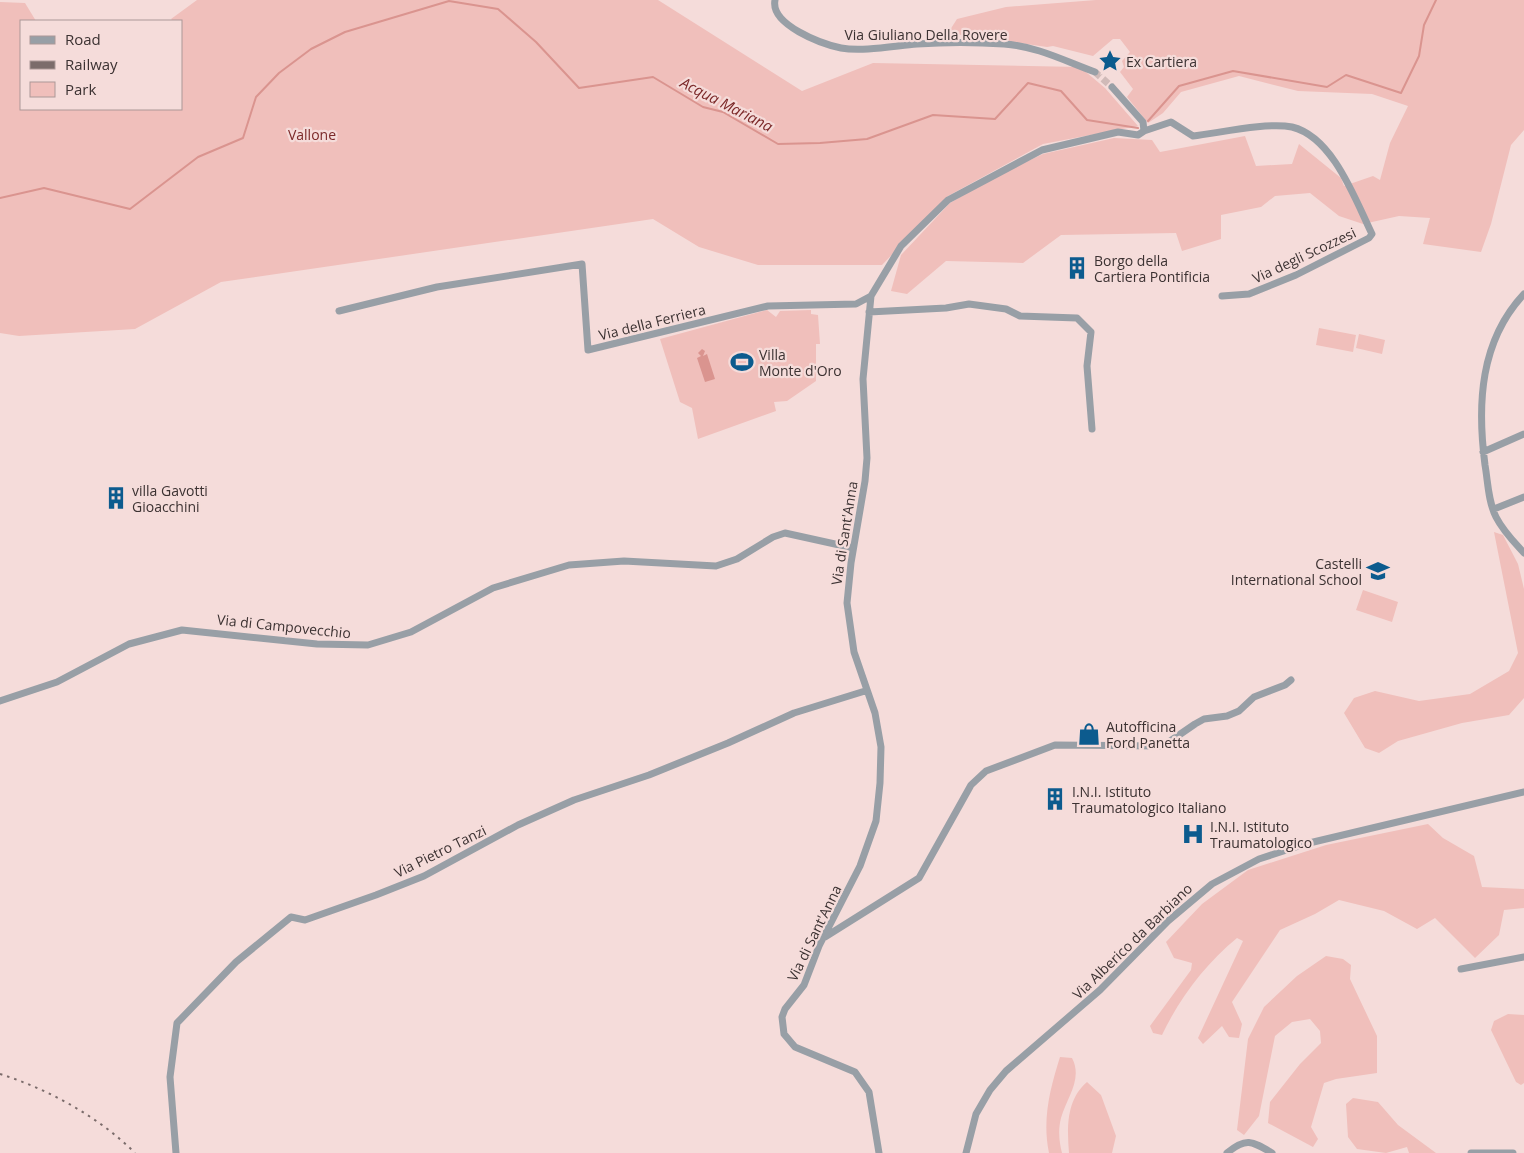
<svg xmlns="http://www.w3.org/2000/svg" width="1524" height="1153" font-family="'Open Sans',sans-serif">
  <style>
    .green { fill: #f0bfbb }
    .water { fill: #da948f }
    .lines { fill: none; stroke-linecap: round; stroke-linejoin: round }
    .stream { stroke: #da948f; stroke-width: 2 }
    .minor-tunnel { stroke: #d0bab8; stroke-width: 7; stroke-dasharray: 7 3.5; stroke-linecap: butt }
    .minor { stroke: #989fa6; stroke-width: 7 }
    .rail { stroke: #7b6c6b; stroke-width: 2; stroke-dasharray: 2.5 5; stroke-linecap: butt }
    .labels { text-anchor: middle; dominant-baseline: central; stroke-width: 4.5; stroke-linejoin: round; paint-order: stroke }
    .street-label { font-size: 14px; fill: #3c3232; stroke: #f5dcda }
    .poi-label { font-size: 14px; fill: #3c3232; stroke: #f5dcda; text-anchor: start }
    .park-label { font-size: 14px; fill: #7c2a2a; stroke: #f5dcda }
    .water-label { font-size: 15px; font-style: italic; fill: #7c2929; stroke: #f5dcda }
  </style>
  <rect width="100%" height="100%" fill="#f5dcda"/>
  <path class="green" d="M197,0H658L802,91L873,63L1080,67L1105,88L1138,126L1043,144L948,196L882,265H758L699,247L653,219L221,282L135,329L19,336L0,333V2L25,3L36,21H21V109H181V21H173L171,19Z
    M1096,0H1524V130L1511,145L1491,224L1481,252L1423,244L1430,218L1399,216L1363,224L1339,216L1310,193L1275,196L1261,207L1221,215V239L1182,251L1176,233L1061,235L1023,263L946,261L907,294L891,291L901,255L950,203L1002,173L1043,154L1114,138L1152,140L1160,152L1245,136L1256,166L1292,164L1299,144L1341,178L1344,186L1373,176L1380,180L1390,143L1408,106L1372,94L1298,91L1239,76L1181,92L1163,113L1148,123L1127,97L1133,89L1120,72L1124,67L1122,61L1130,52L1120,39H1113L1093,56L1053,46L1047,47L948,33L957,19L1006,7Z
    M767,310L776,317L780,311L811,310V314L818,315L820,344H816V381L787,401L774,402L776,411L698,439L692,408L680,402L660,339Z
    M1319,328L1356,335L1353,352L1316,345Z
    M1359,334L1385,340L1382,354L1356,348Z
    M1494,532L1503,535L1518,564L1524,589V698L1509,715L1462,723L1398,741L1379,753L1365,748L1344,713L1354,698L1375,691L1419,701L1470,694L1509,671L1518,653Z
    M1363,590L1398,602L1392,622L1356,610Z
    M1428,824L1443,838L1474,856L1482,887L1524,889V908L1504,910L1499,935L1475,958L1435,918L1417,929L1384,911L1339,900L1315,914L1280,930L1232,1002L1242,1024L1239,1038L1229,1037L1222,1026L1203,1044L1198,1038L1243,941L1237,938C1206,963 1179,999 1162,1035L1153,1033L1150,1026L1191,970L1192,963L1174,958L1166,942L1202,904L1248,870L1326,845Z
    M1326,956L1343,959L1351,965L1350,979L1377,1036V1073L1336,1079L1324,1083L1311,1127L1318,1139L1313,1147L1268,1123L1270,1102L1300,1064L1321,1043L1320,1031L1310,1019L1292,1022L1275,1036L1259,1116L1244,1135L1237,1130L1248,1039L1264,1007L1297,976Z
    M1508,1014L1524,1015V1083L1521,1085L1516,1082L1491,1030L1494,1021Z
    M1060,1057L1072,1058C1083,1079 1067,1097 1061,1118C1058,1130 1059,1141 1062,1153H1049C1042,1119 1050,1089 1060,1057Z
    M1087,1082L1101,1095L1116,1136L1112,1153H1069C1067,1128 1066,1100 1087,1082Z
    M1353,1098L1378,1102L1398,1125L1436,1153H1409L1407,1147L1386,1153L1357,1149L1348,1137L1346,1104Z"/>
  <path class="water" d="M702,349L705,351L703,356L707,354L715,379L705,382L697,358L701,356L698,353Z"/>
  <g class="lines">
    <path class="stream" d="M1148,121L1179,86L1233,71L1327,87L1346,75L1401,93L1419,56L1424,25L1436,0
      M0,198L44,188L130,209L198,157L243,138L256,97L279,73L311,49L345,32L449,1L498,9L536,42L579,88L653,77L703,107L723,112L778,144L820,143L867,139L933,115L995,119L1028,83L1061,91L1087,120L1138,128"/>
    <path class="minor-tunnel" d="M1095,72L1112,87"/>
    <path class="minor" d="M775,0C770,25 822,44 841,48C862,52 894,46 917,44C945,42 976,42 1004,44C1036,46 1065,61 1095,72
      M1112,87L1143,122L1144,131
      M1524,294C1480,341 1477,404 1485,465C1488,482 1488,501 1496,517C1503,531 1514,542 1524,553
      M339,311L437,287L582,264L588,350L768,306L856,304L871,296
      M869,312L946,308L969,304L1006,309L1020,316L1077,318L1091,332L1087,366L1092,429
      M1483,452L1524,434
      M1494,509L1524,497
      M0,701L57,682L129,644L182,630L317,644L368,645L411,632L493,588L569,565L624,561L716,566L737,559L773,537L785,533L853,548
      M825,937L919,878L971,785L986,771L1055,745L1163,746L1195,724L1204,719L1227,716L1239,711L1254,697L1285,685L1291,680
      M1461,969L1524,957
      M176,1153L170,1077L177,1023L236,962L291,917L305,920L376,895L424,876L518,825L574,800L649,775L728,743L794,713L865,691
      M879,1153L869,1092L855,1072L795,1047L784,1034L782,1017L785,1009L804,985L819,946L860,866L876,821L880,783L881,747L875,713L854,652L847,603L851,563L865,481L867,458L863,379L871,296L901,246L948,200L1042,150L1118,132L1138,135L1144,131L1171,122L1193,136C1219,133 1267,122 1292,127C1333,137 1355,199 1372,234L1369,238L1296,275L1249,294L1222,296
      M966,1153L976,1114L990,1090L1006,1071L1100,990L1168,921L1212,884L1259,859L1305,844L1524,792
      M1227,1153C1246,1137 1252,1141 1272,1153
      M1471,1153H1513"/>
    <path class="rail" d="M0,1074C48,1089 99,1117 135,1153"/>
  </g>
  <defs>
    <symbol id="sight-bare" viewBox="-9 -9 18 18"><path d="M0-6L1.8-2.2L6-1.7L2.9 1.2L3.7 5.4L0 3.3L-3.7 5.4L-2.9 1.2L-6-1.7L-1.8-2.2Z" fill="#0c5b8e" stroke="#f5dcda" stroke-width="2.5" paint-order="stroke"/></symbol>
    <symbol id="building-bare" viewBox="-9 -9 18 18"><path d="M-4-6H4V6H1V3H-1V6H-4ZM-2.5-4.3h1.7v1.8h-1.7ZM.8-4.3h1.7v1.8H.8ZM-2.5-1h1.7V.8h-1.7ZM.8-1h1.7V.8H.8Z" fill="#0c5b8e" stroke="#f5dcda" stroke-width="2.5" paint-order="stroke"/></symbol>
    <symbol id="stadium-bare" viewBox="-9 -9 18 18"><path d="M0-5a6.5 5 0 1 0 0 10a6.5 5 0 1 0 0-10ZM-3.5-1.8h7v3.6h-7Z" fill="#0c5b8e" stroke="#f5dcda" stroke-width="2.5" paint-order="stroke"/></symbol>
    <symbol id="school-bare" viewBox="-9 -9 18 18"><path d="M0-5L7-2L0 1L-7-2ZM-4 1L0 2.5L4 1V4Q0 6-4 4Z" fill="#0c5b8e" stroke="#f5dcda" stroke-width="2.5" paint-order="stroke"/></symbol>
    <symbol id="shop-bare" viewBox="-9 -9 18 18"><path d="M-5-2.5h2.3a2.7 3.5 0 0 1 5.4 0H5L5.5 6h-11ZM-1.5-2.5h3a1.5 2.3 0 0 0-3 0Z" fill="#0c5b8e" stroke="#f5dcda" stroke-width="2.5" paint-order="stroke"/></symbol>
    <symbol id="hospital-bare" viewBox="-9 -9 18 18"><path d="M-5-5h3v3.5h4V-5h3V5h-3V1.5h-4V5h-3Z" fill="#0c5b8e" stroke="#f5dcda" stroke-width="2.5" paint-order="stroke"/></symbol>
  </defs>
  <g fill-rule="evenodd">
    <use href="#sight-bare" x="1094" y="45" width="32" height="32"/>
    <use href="#building-bare" x="1061" y="252" width="32" height="32"/>
    <use href="#stadium-bare" x="726" y="346" width="32" height="32"/>
    <use href="#building-bare" x="100" y="482" width="32" height="32"/>
    <use href="#school-bare" x="1362" y="555" width="32" height="32"/>
    <use href="#shop-bare" x="1073" y="718" width="32" height="32"/>
    <use href="#building-bare" x="1039" y="783" width="32" height="32"/>
    <use href="#hospital-bare" x="1177" y="818" width="32" height="32"/>
  </g>
  <g class="labels">
    <g class="street-label">
      <text x="926" y="34">Via Giuliano Della Rovere</text>
      <text transform="translate(1304 255) rotate(-25)">Via degli Scozzesi</text>
      <text transform="translate(652 322) rotate(-14)">Via della Ferriera</text>
      <text transform="translate(844 533) rotate(-81)">Via di Sant'Anna</text>
      <text transform="translate(284 626) rotate(6)">Via di Campovecchio</text>
      <text transform="translate(440 851) rotate(-26)">Via Pietro Tanzi</text>
      <text transform="translate(814 933) rotate(-64)">Via di Sant'Anna</text>
      <text transform="translate(1132 941) rotate(-44)">Via Alberico da Barbiano</text>
    </g>
    <g class="poi-label">
      <text x="1126" y="61">Ex Cartiera</text>
      <text x="1094" y="260">Borgo della<tspan x="1094" dy="16">Cartiera Pontificia</tspan></text>
      <text x="759" y="354">Villa<tspan x="759" dy="16">Monte d'Oro</tspan></text>
      <text x="132" y="490">villa Gavotti<tspan x="132" dy="16">Gioacchini</tspan></text>
      <text x="1362" y="563" text-anchor="end">Castelli<tspan x="1362" dy="16">International School</tspan></text>
      <text x="1106" y="726">Autofficina<tspan x="1106" dy="16">Ford Panetta</tspan></text>
      <text x="1072" y="791">I.N.I. Istituto<tspan x="1072" dy="16">Traumatologico Italiano</tspan></text>
      <text x="1210" y="826">I.N.I. Istituto<tspan x="1210" dy="16">Traumatologico</tspan></text>
    </g>
    <g class="park-label">
      <text x="312" y="134">Vallone</text>
    </g>
    <g class="water-label">
      <text transform="translate(727 104) rotate(27)">Acqua Mariana</text>
    </g>
  </g>
  <rect x="20" y="20" width="162" height="90" fill="#f5dcda" stroke="#ab9897"/>
  <rect x="30" y="36" width="25" height="8" fill="#989fa6" stroke="#ab9897"/>
  <text x="65" y="45" font-size="15" fill="#3c3232">Road</text>
  <rect x="30" y="61" width="25" height="8" fill="#7b6c6b" stroke="#ab9897"/>
  <text x="65" y="70" font-size="15" fill="#3c3232">Railway</text>
  <rect x="30" y="82" width="25" height="15" fill="#f0bfbb" stroke="#ab9897"/>
  <text x="65" y="95" font-size="15" fill="#3c3232">Park</text>
</svg>
